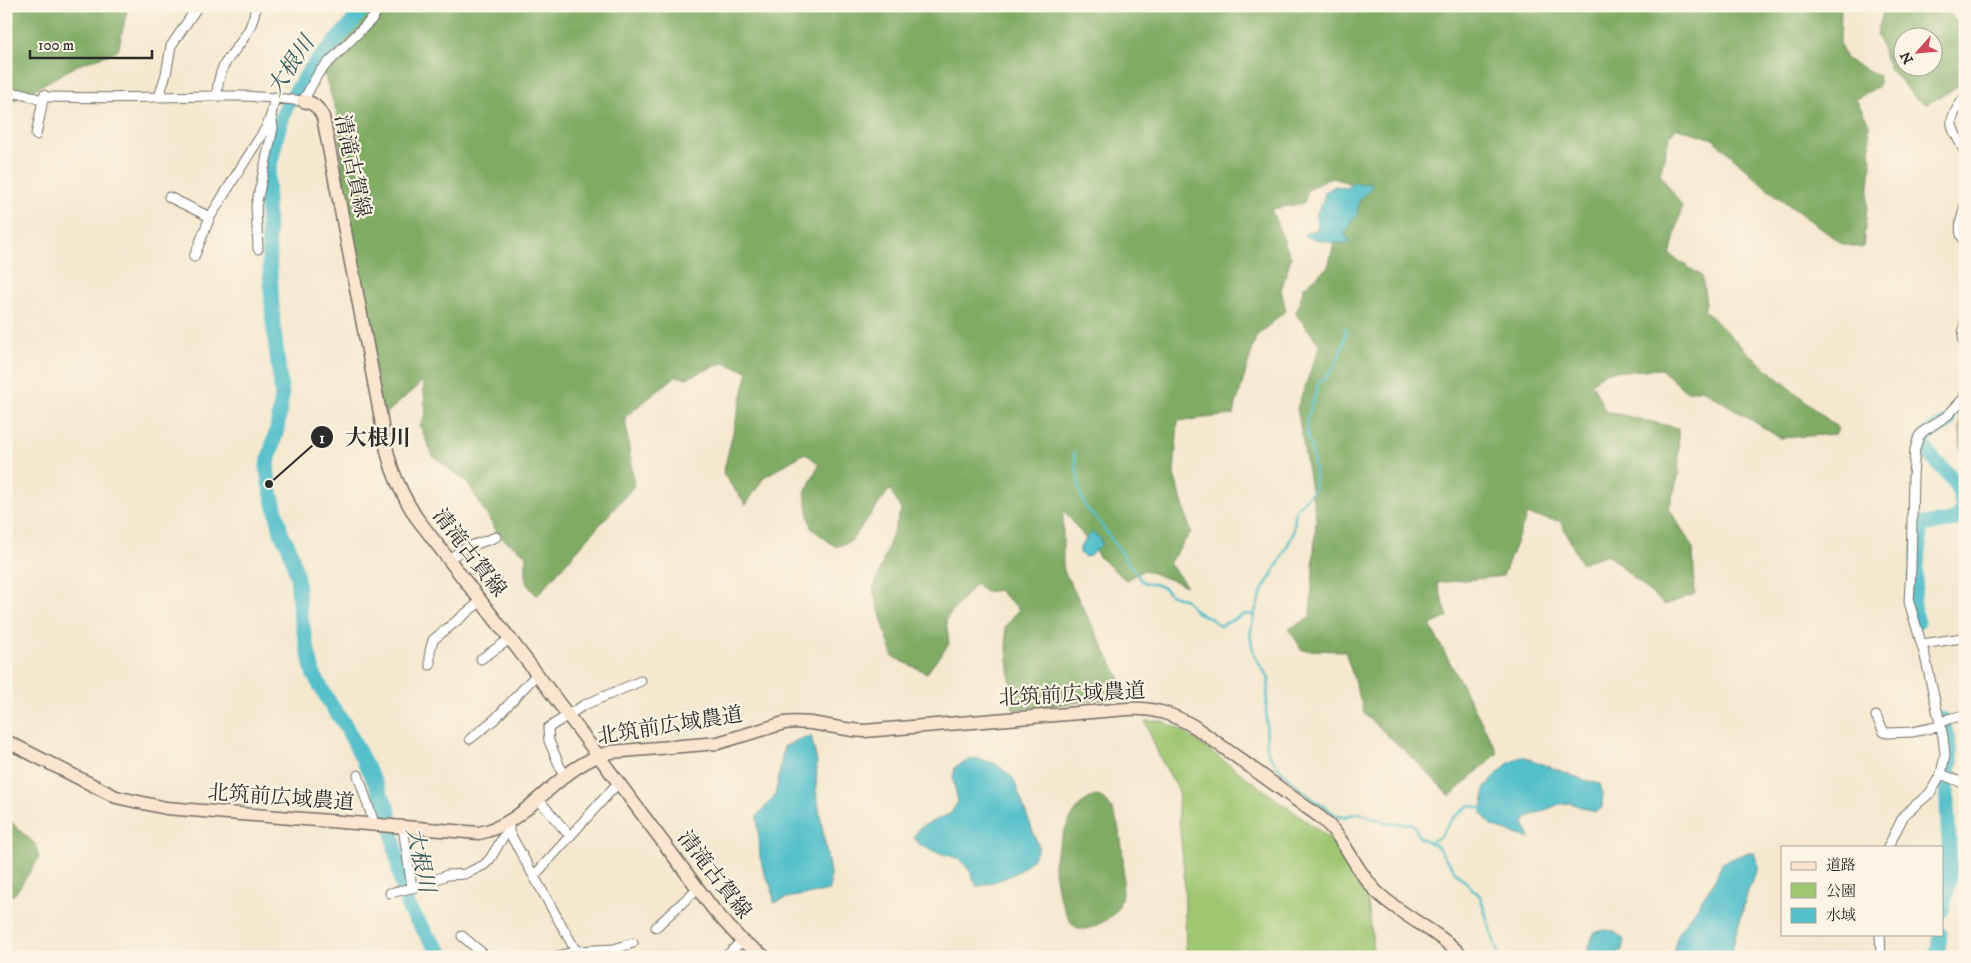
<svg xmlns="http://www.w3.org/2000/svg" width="1971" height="963" font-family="'IM FELL DW Pica','Noto Serif JP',serif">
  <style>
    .green { fill: #9fc671; stroke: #65784e }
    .forest { fill: #7fab63; stroke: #556b47; fill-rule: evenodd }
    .water { fill: #53c0cb; stroke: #3f767b }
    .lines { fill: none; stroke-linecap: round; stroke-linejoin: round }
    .stream { stroke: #53c0cb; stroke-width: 2.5 }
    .river { stroke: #53c0cb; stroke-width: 15 }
    .street-casing { stroke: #726d64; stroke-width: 11 }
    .secondary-casing { stroke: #726d64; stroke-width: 15 }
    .street { stroke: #fff; stroke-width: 9 }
    .secondary { stroke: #fce5cf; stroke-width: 12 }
    .labels { text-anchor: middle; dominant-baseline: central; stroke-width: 4.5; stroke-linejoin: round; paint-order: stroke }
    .street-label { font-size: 21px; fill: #2b2b2b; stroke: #fcf5e5 }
    .water-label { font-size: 22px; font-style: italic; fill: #37585b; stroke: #fcf5e5 }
    .leader { fill: none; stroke: #2b2b2b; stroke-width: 2 }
    .callout-dot { fill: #2b2b2b; stroke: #fcf5e5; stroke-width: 2 }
    .mark-label { font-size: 15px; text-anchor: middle; font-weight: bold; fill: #fff }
    .callout-label { font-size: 22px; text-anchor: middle; font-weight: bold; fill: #2b2b2b; stroke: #fcf5e5; stroke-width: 4.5; stroke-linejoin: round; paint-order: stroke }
  </style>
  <rect width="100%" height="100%" fill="#fcf5e5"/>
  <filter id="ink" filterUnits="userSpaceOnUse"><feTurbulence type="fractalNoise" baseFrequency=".02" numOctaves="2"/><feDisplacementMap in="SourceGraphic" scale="10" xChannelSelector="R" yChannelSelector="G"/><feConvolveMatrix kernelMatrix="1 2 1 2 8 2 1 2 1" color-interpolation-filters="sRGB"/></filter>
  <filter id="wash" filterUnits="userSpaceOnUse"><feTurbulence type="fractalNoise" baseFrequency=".0096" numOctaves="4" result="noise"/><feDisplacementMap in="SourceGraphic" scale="20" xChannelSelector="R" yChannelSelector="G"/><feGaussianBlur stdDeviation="1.12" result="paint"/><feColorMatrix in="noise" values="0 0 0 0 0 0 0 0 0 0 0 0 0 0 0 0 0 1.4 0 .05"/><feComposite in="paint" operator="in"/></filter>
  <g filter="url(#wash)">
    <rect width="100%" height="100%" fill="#f5e8cf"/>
    <path class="green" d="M1145,721H1162L1183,731L1332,840L1367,895L1373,943L1372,957H1186L1184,871L1178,810L1179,791L1160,758Z"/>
    <path class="forest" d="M6,6H128L118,51L78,65L15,100L6,101Z
      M370,6H1841L1840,44L1846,59L1879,76V86L1856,99L1869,124L1871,165L1863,248L1842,244L1770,191L1713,139L1678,128L1670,134L1660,174L1682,206L1670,255L1702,276L1706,303L1704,310L1748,353L1838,428L1836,434L1780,438L1702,389L1687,392L1661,369L1605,372L1592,383L1605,411L1678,428L1679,474L1669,508L1693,548L1695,594L1665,605L1607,554L1581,563L1560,521L1527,515L1503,576L1437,583L1448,617L1430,625L1498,753L1450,796L1414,759L1365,715L1345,651L1302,650L1289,629L1310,618L1316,518L1297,408L1320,345L1296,314L1304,287L1328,267L1345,204L1354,185L1331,177L1308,190L1304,203L1271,209L1291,258L1281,290L1286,310L1256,337L1233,415L1178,421L1174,474L1191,532L1169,563L1187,586L1144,570L1126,580L1100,558L1063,509V569L1123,685L1120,697L1013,710L1005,627L1019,609L998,590L985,592L976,583L946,619L949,644L927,673L893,657L873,590L901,510L890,489L851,541L836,547L811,528L805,493L819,464L805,453L764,477L746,505L723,474L748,371L723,363L686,378L676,376L625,417L634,486L537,596L526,583V554L499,536L468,483L433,456L420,426L426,414L423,381L379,420L342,181L339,120L321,64Z
      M1885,6H1942L1965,31V79L1959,86L1927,104L1915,98L1889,68L1877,34ZM1904,38H1934V68H1904Z
      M1965,369V458L1961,448L1958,393Z
      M1096,796C1125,799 1129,890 1117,910C1112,918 1100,924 1092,927C1080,932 1074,928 1068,917C1061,904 1055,884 1054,869C1053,852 1071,811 1085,801C1088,799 1092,797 1096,796Z
      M6,816L18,829L35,844L39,858L15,894L6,897Z"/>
    <path class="water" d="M1354,182L1363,184L1368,182L1371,183L1372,186L1367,193L1360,198L1356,218L1351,220L1349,228L1345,234L1350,242C1340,246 1315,239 1304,236L1307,232L1317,230L1318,222L1315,217L1324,199L1325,192L1335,186L1346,188Z
      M1092,532L1100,538L1102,544L1090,556L1084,557L1080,553V547Z
      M811,736L817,762L816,791L830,873V890C811,896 792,894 774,903L772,888L764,873L760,856L757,816L775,796L784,747L800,739Z
      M1522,756L1584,780L1600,784L1603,793L1602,808L1595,812L1570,803L1560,804L1528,817L1524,823L1530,839L1492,826L1482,814L1485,787L1506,765Z
      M974,758L995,763L1013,778L1039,848C1027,874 1002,879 977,887L970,871L960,859L930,850L919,844L914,837L920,827L950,814L958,802L953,779L955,767Z
      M1746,853H1754L1759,867L1749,887L1730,957H1672L1678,933L1714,882L1722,863Z
      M1603,930L1614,931L1624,940L1622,950L1612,957H1585L1594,933Z"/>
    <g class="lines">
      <path class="stream" d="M1346,328L1344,342L1337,362L1327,377L1319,382L1307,420V437L1311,446L1315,472L1314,490L1296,509L1293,534L1281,559L1263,589L1254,615L1250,635L1254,655L1269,679L1266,707L1267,751C1281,776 1314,801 1338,816L1343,817L1358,813L1391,824L1412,823L1420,838L1436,845L1457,874L1480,896L1499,957
        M1948,422L1965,405
        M1074,452L1080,491L1085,506L1099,522L1141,580L1146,584H1154L1164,588L1170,594L1186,600L1196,612L1210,618L1220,626L1245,614L1254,615
        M1428,843L1440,837L1452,819L1470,805L1484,809"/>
      <path class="river" d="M364,6L351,24L313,66L287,104L278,131L268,174L267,205L269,254L273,323L282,396L277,429L267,466L269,484L282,535L289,547L297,577L300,614L313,673L331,705L344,723L388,808L401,881L408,907L429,938L445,957
        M1918,622L1913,606L1921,524L1942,523L1956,519L1963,507C1961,498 1959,488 1953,480C1942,465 1930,461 1923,442L1926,435L1948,422
        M1942,910L1948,888L1950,871L1947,802V781L1951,761L1948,741L1942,719
        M1937,957L1940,934"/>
    </g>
  </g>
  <g filter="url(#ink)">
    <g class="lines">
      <defs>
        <path id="street" d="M6,93L25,94L43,101
          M217,95C219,57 234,58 249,29C253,22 254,13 257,6
          M49,97C85,98 121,98 157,97C206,96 254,94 303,101L319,72L373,18L379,6
          M159,97L166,74L171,46L198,6
          M1965,97C1944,125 1951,124 1965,152
          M36,135L44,95
          M169,197L210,217
          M1965,205C1962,216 1956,232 1965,242
          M258,249L256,206L273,128L271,115L275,97
          M194,257L210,217L267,126L271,115
          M1965,322L1963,336L1965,349
          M449,559L465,548L496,537
          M1922,644L1962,638
          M481,659L510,639
          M430,665V651L433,640L481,601
          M1876,716L1884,732L1887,733L1912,732L1941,726
          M1940,724L1948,719L1965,715
          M470,739L495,719L537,674
          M1941,774L1965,784
          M358,775L375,826
          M564,776L549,741L548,728L584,705L641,681
          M538,799L569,835
          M509,821V832L576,951
          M403,828L412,887
          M1888,847L1904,815L1930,793L1941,774L1945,755L1943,737L1925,656L1909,602L1911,569L1913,476L1915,449L1919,436L1924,431L1948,415L1964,398L1965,394
          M534,876L618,783
          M390,893L420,886L447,875L465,874L484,865L490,859L503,837L509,832
          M656,927L697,889
          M1880,934L1881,957
          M462,936L487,957
          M554,957L576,951L614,949L633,943
          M725,957L742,941"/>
        <path id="secondary" d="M303,101C314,103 318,107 323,117L380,413C386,456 393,480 416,517L537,674L714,910L742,941L765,957
          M6,741L116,797L166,808L479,833C531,823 557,765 611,752L718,743L784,723C810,719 838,730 864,731L1127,709C1153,707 1173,714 1195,727L1320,817C1347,839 1355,872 1379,894C1405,918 1438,931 1463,957"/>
      </defs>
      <use href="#street" class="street-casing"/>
      <use href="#secondary" class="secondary-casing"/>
      <use href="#street" class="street"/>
      <use href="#secondary" class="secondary"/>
    </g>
  </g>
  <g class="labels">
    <g class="street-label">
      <text transform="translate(352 166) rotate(78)">清滝古賀線</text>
      <text transform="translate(469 553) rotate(52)">清滝古賀線</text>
      <text transform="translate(1072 695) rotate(-3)">北筑前広域農道</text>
      <text transform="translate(670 726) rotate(-9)">北筑前広域農道</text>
      <text transform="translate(281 798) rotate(4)">北筑前広域農道</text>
      <text transform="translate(714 875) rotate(52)">清滝古賀線</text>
    </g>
    <g class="water-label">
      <text transform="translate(291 66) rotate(-56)">大根川</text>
      <text transform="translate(420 860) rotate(78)">大根川</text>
    </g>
  </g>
  <path class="leader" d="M269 484L322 437"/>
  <g class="callout-dot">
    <circle cx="269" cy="484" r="5"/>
    <circle cx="322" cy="437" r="12"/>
  </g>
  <g class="mark-label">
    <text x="322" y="443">1</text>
  </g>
  <g class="callout-label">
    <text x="378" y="445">大根川</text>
  </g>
  <rect width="1971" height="963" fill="none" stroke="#fcf5e5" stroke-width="25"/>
  <rect x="1781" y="846" width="162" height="90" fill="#fcf5e5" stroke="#a8a49b"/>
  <rect x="1791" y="862" width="25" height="8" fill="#fce5cf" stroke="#a8a49b"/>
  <text x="1826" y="870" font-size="15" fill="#2b2b2b">道路</text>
  <rect x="1791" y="883" width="25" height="15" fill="#9fc671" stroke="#a8a49b"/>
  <text x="1826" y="896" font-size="15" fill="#2b2b2b">公園</text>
  <rect x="1791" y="908" width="25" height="15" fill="#53c0cb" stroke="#a8a49b"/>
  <text x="1826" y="920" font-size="15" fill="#2b2b2b">水域</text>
  <g transform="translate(1918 52) rotate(243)"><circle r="24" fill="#fcf5e5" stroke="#a8a49b"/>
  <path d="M0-4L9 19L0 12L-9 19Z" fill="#d1495b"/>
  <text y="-8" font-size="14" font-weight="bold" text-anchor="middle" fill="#2b2b2b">N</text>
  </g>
  <path d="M30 50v8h122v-8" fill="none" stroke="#2b2b2b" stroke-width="2.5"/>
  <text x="38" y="50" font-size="15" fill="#2b2b2b" stroke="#fcf5e5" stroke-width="4" paint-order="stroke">100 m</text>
</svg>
